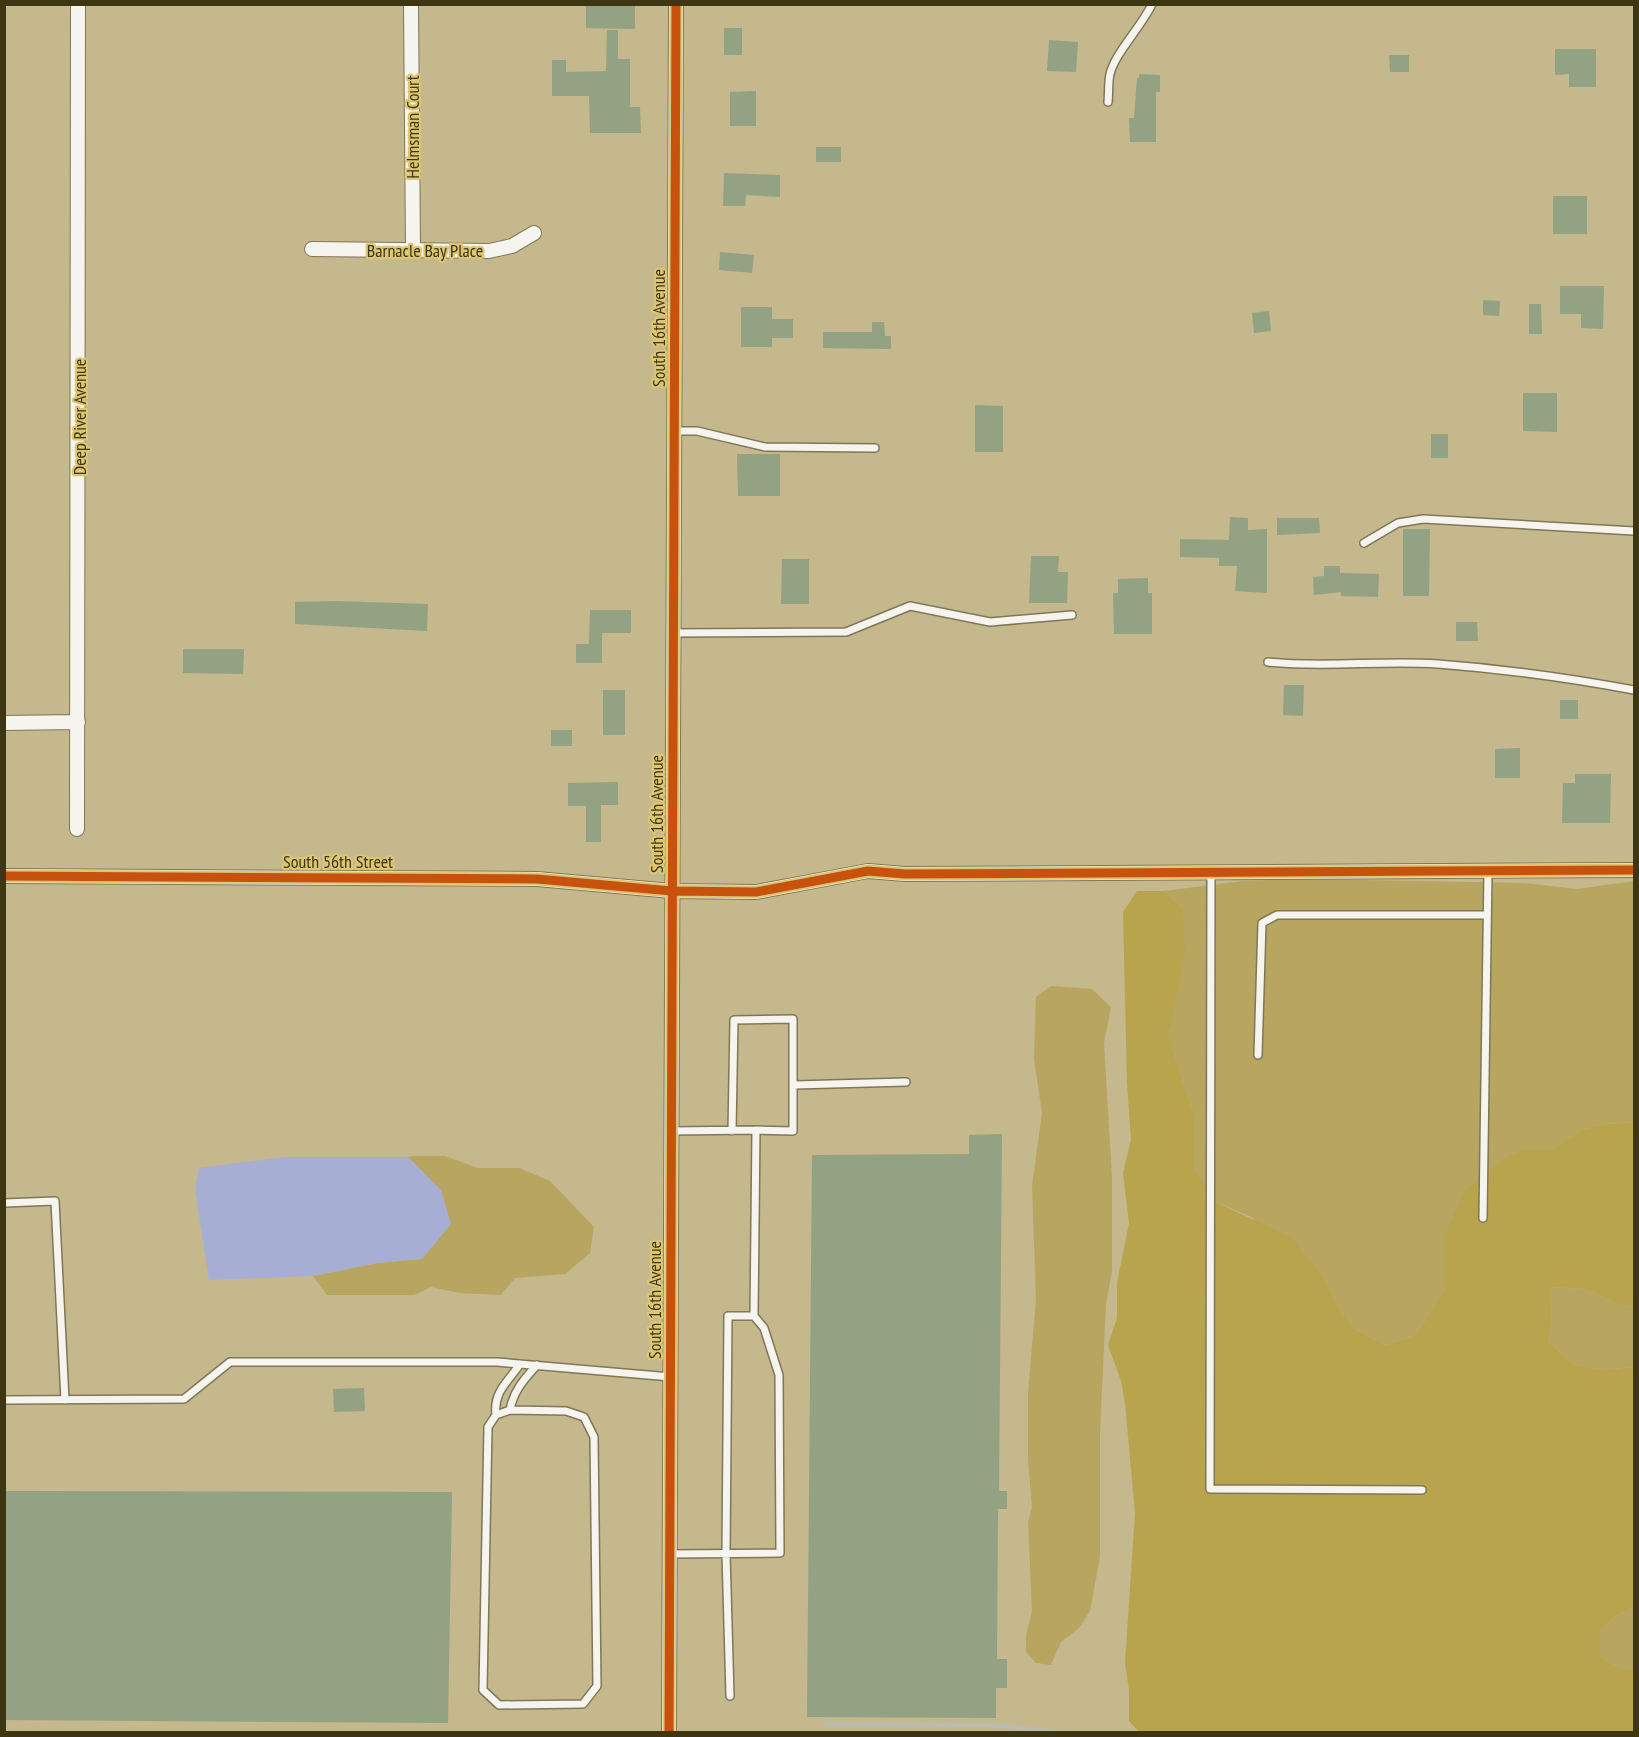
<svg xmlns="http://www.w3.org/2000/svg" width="1639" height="1737" font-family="'PT Sans Narrow',sans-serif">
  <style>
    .green { fill: #b8a560 }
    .forest { fill: #b9a44e }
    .water { fill: #a7aed3 }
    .building { fill: #93a282 }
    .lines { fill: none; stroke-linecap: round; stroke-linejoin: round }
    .service-casing { stroke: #7f7756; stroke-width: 10 }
    .minor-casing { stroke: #7f7756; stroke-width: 16 }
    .service { stroke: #f6f4ee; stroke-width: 7 }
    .minor { stroke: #f6f4ee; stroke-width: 14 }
    .rail { stroke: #bcb9ad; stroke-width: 4.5 }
    .cycleway-casing { stroke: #dcc674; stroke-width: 13 }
    .cycleway { stroke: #c6520d; stroke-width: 9 }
    .labels { text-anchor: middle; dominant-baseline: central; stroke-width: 4.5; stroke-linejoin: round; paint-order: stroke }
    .street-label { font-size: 18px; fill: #3e3512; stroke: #dcc674 }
  </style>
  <rect width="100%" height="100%" fill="#c4b88c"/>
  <path class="green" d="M1309,879L1523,883L1577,889L1634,881V1122L1606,1124L1581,1130L1552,1150H1525L1445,1235V1289L1416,1335L1385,1345L1354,1329L1338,1306L1325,1279L1251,1217L1216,1202L1193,1167V1113L1168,1034L1183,908L1164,891L1243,881Z
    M1051,986L1092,989L1111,1007L1104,1043L1112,1177V1271L1106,1304L1100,1433V1557L1090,1611L1079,1628L1061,1642L1051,1665L1036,1663L1026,1652V1636L1032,1611L1028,1522L1032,1507L1028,1460V1393L1036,1300L1032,1186L1042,1113L1034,1059L1036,997Z
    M414,1156H445L478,1168H519L550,1181L594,1227L590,1253L565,1274L515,1278L501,1295L459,1293L431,1287L414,1295H327L313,1276L377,1263L422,1259L441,1191L408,1157Z
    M1550,1287L1587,1289L1618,1304L1634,1306V1367L1600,1370L1573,1364L1548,1341L1552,1321Z
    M1634,1606V1669H1622L1600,1657V1630L1614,1617Z"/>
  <path class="forest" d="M1137,891H1164L1183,908L1185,953L1168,1034L1193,1113V1167L1216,1202L1292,1238L1325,1279L1338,1306L1354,1329L1385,1345L1416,1335L1445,1289V1235L1465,1190L1507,1157L1525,1150H1552L1581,1130L1606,1124L1634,1122V1306L1618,1304L1587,1289L1550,1287L1552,1321L1548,1341L1573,1364L1600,1370L1634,1367V1606L1614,1617L1600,1630V1657L1622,1669H1634V1732H1139L1129,1721V1690L1125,1663L1135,1513L1125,1403L1121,1381L1108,1345L1117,1318V1283L1129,1223L1123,1173L1131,1140L1127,1084L1123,912Z"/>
  <path class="water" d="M286,1157H408L441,1190L451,1224L422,1259L377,1263L313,1276L209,1280L195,1189L199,1168Z"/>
  <path class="building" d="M586,5H635V29L586,28Z
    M724,28H742V55H724Z
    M607,30H618V59H630V107H640L641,133H590L589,96H552V60H566V72L606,71Z
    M1049,40L1078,42L1076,72L1047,71Z
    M1555,49H1596V87H1569V74L1555,75Z
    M1389,55H1409V72H1390Z
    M1139,74L1160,75V92H1156V142H1130L1129,118H1134L1137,78H1139Z
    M756,91V126H730V92Z
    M816,147H841V162H816Z
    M724,173L780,175V197L746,195L745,206H723Z
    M1553,196H1587V234H1553Z
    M720,252L754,255L752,273L719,270Z
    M1560,286H1604L1603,329L1581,328V314H1560Z
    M1483,300L1500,301L1499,316L1483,315Z
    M1529,304H1541L1542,334H1529Z
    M741,307H772V319H793V338H772V347H741Z
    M1269,311L1271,331L1254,333L1252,313Z
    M872,322H884L885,336H891V349L823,348V332H872Z
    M1523,393H1557V432L1523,431Z
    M975,405L1003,406V452H975Z
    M1431,434H1448V458H1431Z
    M737,454H780V496H738Z
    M1230,517L1248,518V530L1267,529V593L1235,591L1237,566H1219V558L1180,557V539L1229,540Z
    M1277,518H1319L1320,533L1277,535Z
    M1403,529H1430L1429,596H1403Z
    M1031,556H1059L1058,572H1068L1067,603H1029Z
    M782,559H809V604H781Z
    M1324,566H1340V573L1379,574L1378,597L1341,596V592L1314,595L1313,577L1324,576Z
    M1148,578V593H1152V634H1114L1113,593H1118V579Z
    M336,601L428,604L427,631L295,624V602Z
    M590,610H631V633H602V663H576V644H589Z
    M1456,622H1477L1478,641H1456Z
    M183,649H244L243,674L183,673Z
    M1284,685H1304L1303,716L1283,715Z
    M603,690H625V735H603Z
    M1560,700H1578V719H1560Z
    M551,730H572V746H551Z
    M1520,748V778H1495V749Z
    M1575,774H1611L1610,823H1562L1563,783H1575Z
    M618,782V805H601V842H586V806H568V783Z
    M1002,1134L999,1491H1007V1509H998L997,1659H1007V1688H996V1718L807,1717L812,1155L969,1154V1135Z
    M364,1388L365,1411L334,1412L333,1389Z
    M4,1491L452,1492L448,1723L4,1720Z"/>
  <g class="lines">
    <defs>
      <path id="service" d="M1108,102C1109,93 1108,83 1110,74C1115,53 1142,26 1152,4
        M674,431H697L765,447L875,448
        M1364,543L1398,523L1423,519L1634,531
        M673,633L846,632L910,606L990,622L1072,615
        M1268,662C1325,668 1381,660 1438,664C1504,669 1570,678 1634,690
        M1211,872L1210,1489L1422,1490
        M1258,1055L1262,923L1277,915H1487
        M794,1085L906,1082
        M732,1131L734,1020L793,1019V1131L756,1130
        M4,1203L55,1201L65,1400
        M1483,1218L1488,871
        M520,1364C508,1382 493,1392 496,1415L510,1410C513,1392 524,1379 537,1365
        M4,1400L184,1399L230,1362H497L671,1377
        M496,1415L488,1427L483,1690L499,1705L583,1704L597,1686L594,1437L584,1417L566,1411L510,1410
        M670,1554L780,1553L779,1375L764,1328L754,1316L756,1130L671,1131
        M730,1696L726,1554L728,1316H754"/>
      <path id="minor" d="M411,4L413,249
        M312,249L489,251L512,246L534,233
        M4,723L78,722
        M77,829L78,4
        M4,876L537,879L672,891L756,892L868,871L905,874L1634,870
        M669,1732L676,4"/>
    </defs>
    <use href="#service" class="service-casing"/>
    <use href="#minor" class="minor-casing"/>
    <use href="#service" class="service"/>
    <use href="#minor" class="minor"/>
    <path class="rail" d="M824,1724L991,1725L1059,1732"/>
    <defs>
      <path id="cycleway" d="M4,876L537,879L672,891L756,892L868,871L905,874L1634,870
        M669,1732L676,4"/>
    </defs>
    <use href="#cycleway" class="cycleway-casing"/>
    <use href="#cycleway" class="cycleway"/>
  </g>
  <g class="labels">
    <g class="street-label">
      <text transform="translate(412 127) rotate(-90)">Helmsman Court</text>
      <text x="425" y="250">Barnacle Bay Place</text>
      <text transform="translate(658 328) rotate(-90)">South 16th Avenue</text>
      <text transform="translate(79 417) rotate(-90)">Deep River Avenue</text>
      <text transform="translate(656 814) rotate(-90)">South 16th Avenue</text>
      <text x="338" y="861">South 56th Street</text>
      <text transform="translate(654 1300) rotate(-90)">South 16th Avenue</text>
    </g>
  </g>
  <rect width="1639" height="1737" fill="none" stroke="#3e3512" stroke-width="12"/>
</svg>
